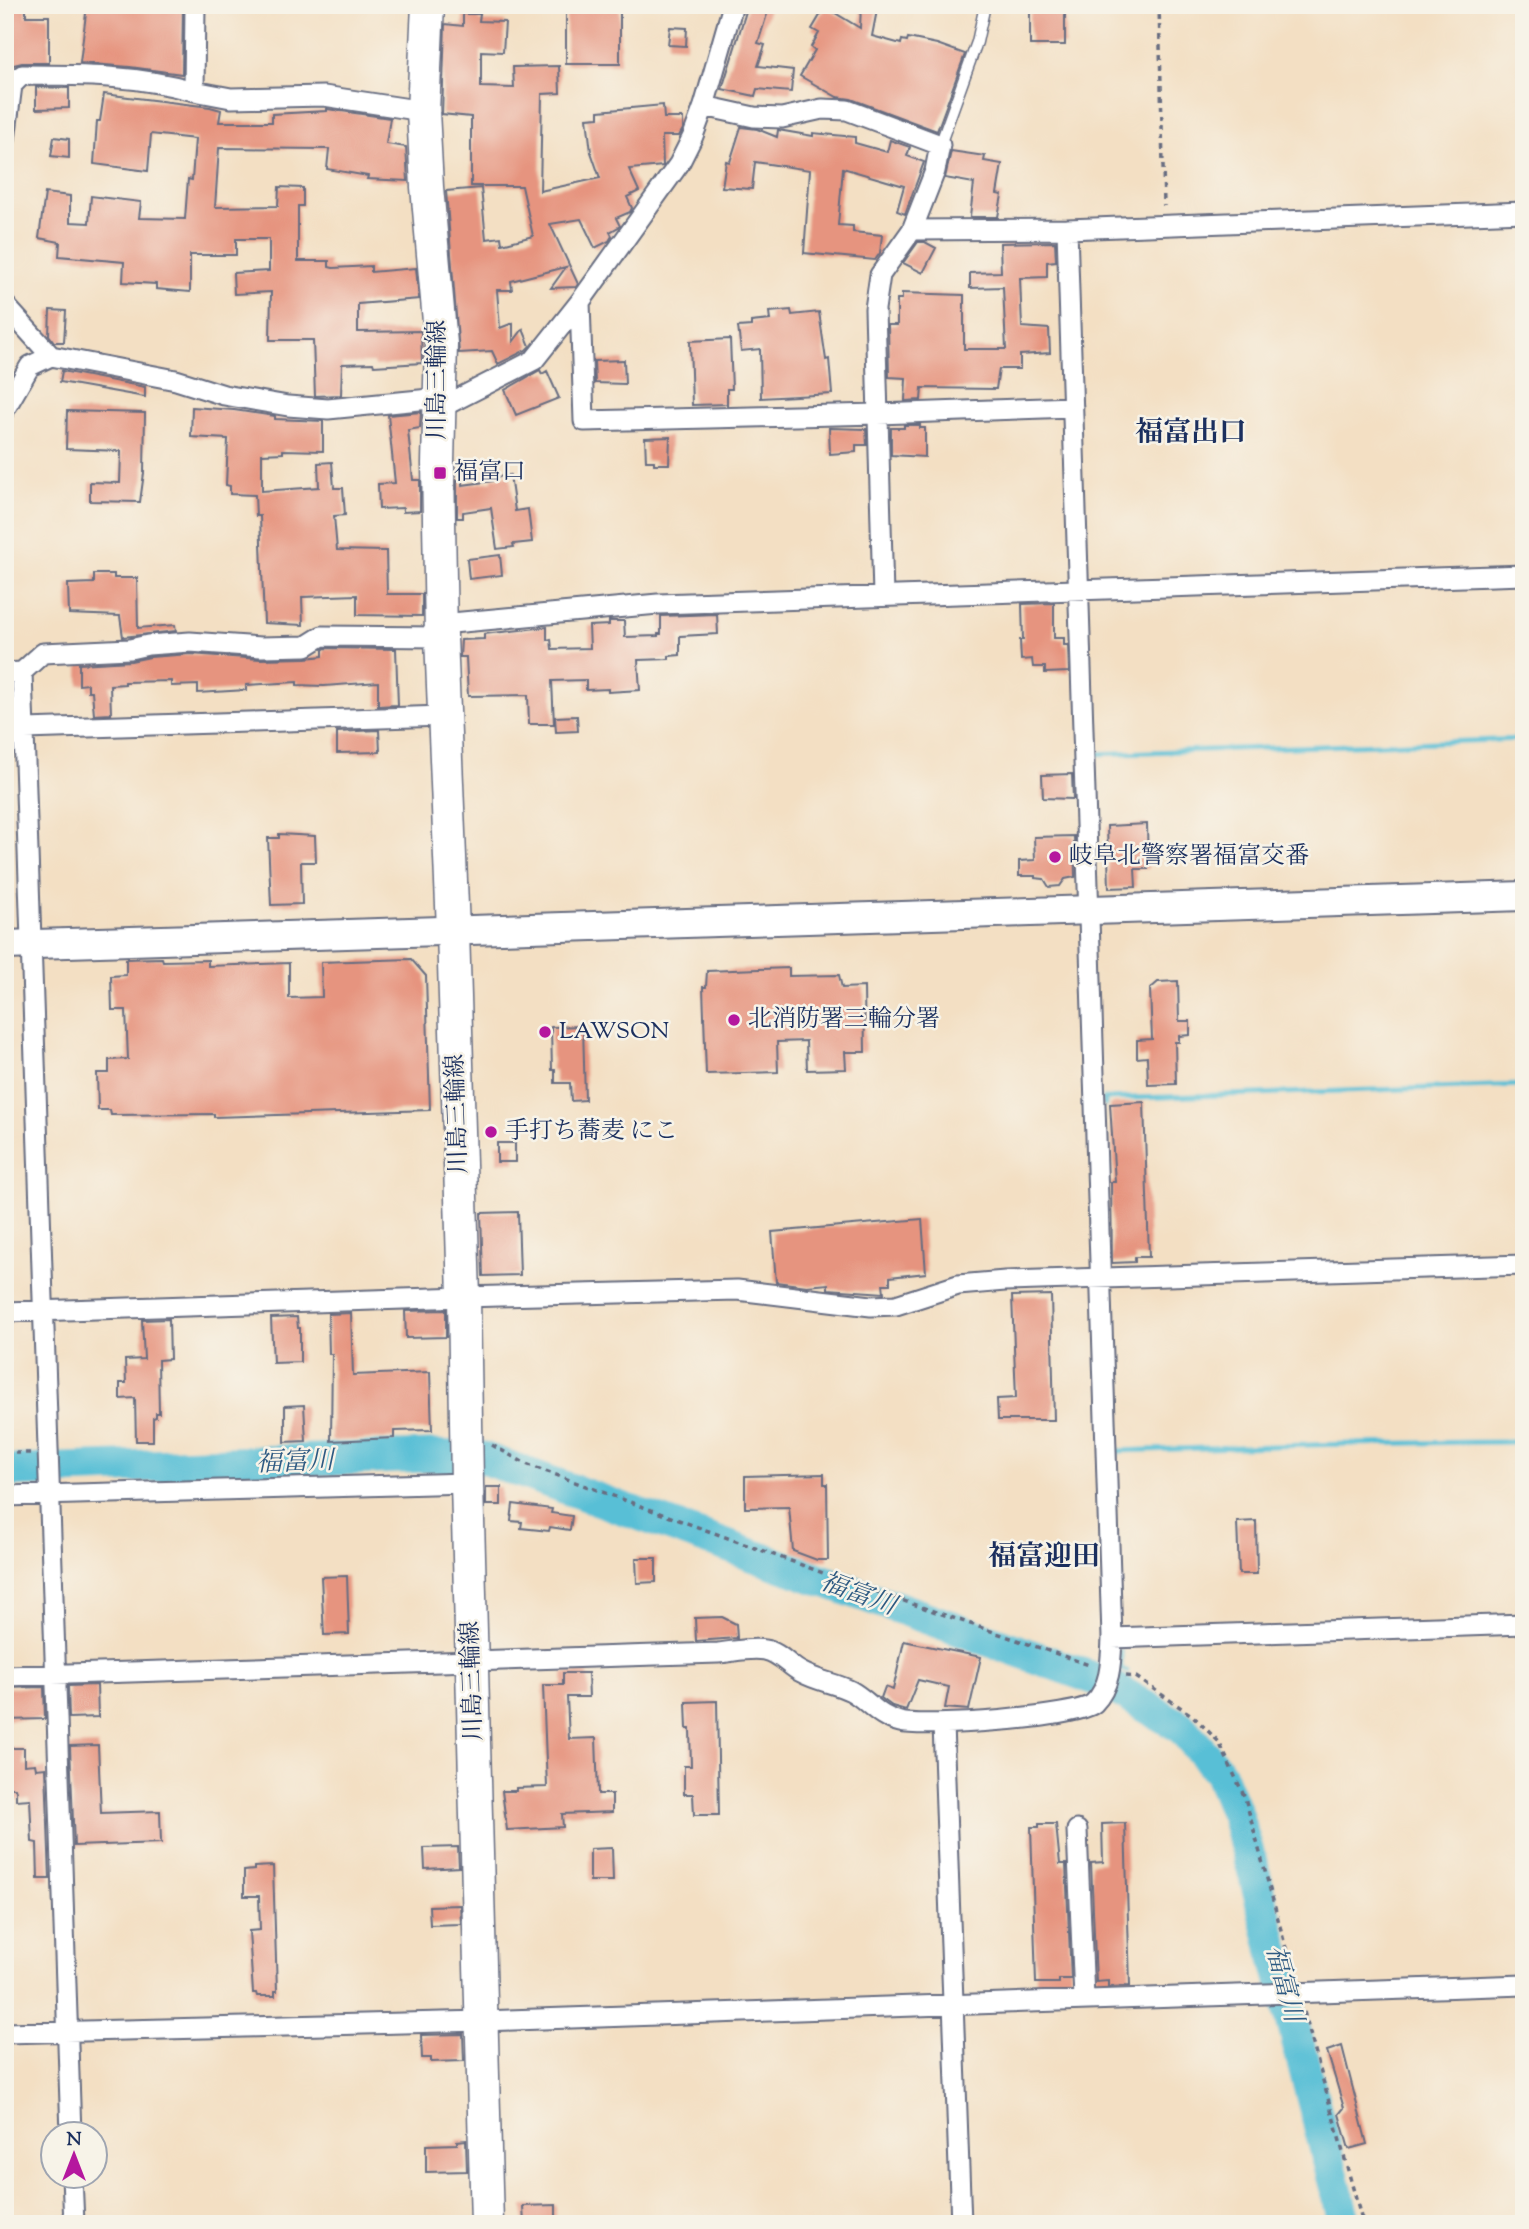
<svg xmlns="http://www.w3.org/2000/svg" width="1529" height="2229" font-family="'Sorts Mill Goudy','Noto Serif JP',serif">
  <style>
    .lines { fill: none; stroke-linecap: round; stroke-linejoin: round }
    .stream { stroke: #59bfd6; stroke-width: 5 }
    .river { stroke: #59bfd6; stroke-width: 33 }
    .building { fill: #e6947f }
    .lane-casing { stroke: #676d81; stroke-width: 13 }
    .street-casing { stroke: #676d81; stroke-width: 23 }
    .secondary-casing { stroke: #676d81; stroke-width: 32 }
    .primary-casing { stroke: #676d81; stroke-width: 35 }
    .path { stroke: #676d81; stroke-width: 3.5; stroke-dasharray: 5 5; stroke-linecap: butt }
    .lane { stroke: #fff; stroke-width: 10 }
    .street { stroke: #fff; stroke-width: 19 }
    .secondary { stroke: #fff; stroke-width: 28 }
    .primary { stroke: #fff; stroke-width: 32 }
    .poi-dot { fill: #b5179e; stroke: #f7f3e8; stroke-width: 2.5 }
    .labels { text-anchor: middle; dominant-baseline: central; stroke-width: 5; stroke-linejoin: round; paint-order: stroke }
    .street-label { font-size: 24px; fill: #1b2f5e; stroke: #f7f3e8 }
    .poi-label { font-size: 24px; fill: #1b2f5e; stroke: #f7f3e8; text-anchor: start }
    .water-label { font-size: 26px; font-style: italic; fill: #2e5a82; stroke: #f7f3e8 }
    .quarter-label { font-size: 28px; font-weight: bold; fill: #1b2f5e; stroke: #f7f3e8 }
  </style>
  <rect width="100%" height="100%" fill="#f7f3e8"/>
  <filter id="ink" filterUnits="userSpaceOnUse"><feTurbulence type="fractalNoise" baseFrequency=".0143" numOctaves="2"/><feDisplacementMap in="SourceGraphic" scale="14" xChannelSelector="R" yChannelSelector="G"/><feConvolveMatrix kernelMatrix="1 2 1 2 8 2 1 2 1" color-interpolation-filters="sRGB"/></filter>
  <filter id="wash" filterUnits="userSpaceOnUse"><feTurbulence type="fractalNoise" baseFrequency=".00686" numOctaves="4" result="noise"/><feDisplacementMap in="SourceGraphic" scale="28" xChannelSelector="R" yChannelSelector="G"/><feGaussianBlur stdDeviation="1.57" result="paint"/><feColorMatrix in="noise" values="0 0 0 0 0 0 0 0 0 0 0 0 0 0 0 0 0 1.4 0 .05"/><feComposite in="paint" operator="in"/></filter>
  <g filter="url(#wash)">
    <rect width="100%" height="100%" fill="#f3dfc3"/>
    <g class="lines">
      <path class="stream" d="M1092,757V754L1524,739
        M1105,1105L1104,1099L1524,1085
        M1116,1455V1451C1252,1446 1388,1442 1524,1442
        M1121,1651V1669L1127,1671
        M1119,1690L1123,1684"/>
      <path class="river" d="M5,1471L430,1456L483,1458L1104,1682L1181,1727L1219,1772L1236,1814L1253,1869L1345,2224"/>
    </g>
    <g id="blocks">
      <path class="building" d="M5,5H26V16H49V63H22L5,67Z
        M87,5H183L182,74L130,67L80,63Z
        M566,5H620V64H566Z
        M748,5H770L758,43L765,45L758,66L793,70L791,92L757,89L755,96L722,89Z
        M861,5H878L872,36L901,44L902,40L907,41L908,38L937,44L965,54L937,131L851,99L837,97L800,76L815,50L811,47L819,33L812,29L825,7L860,28Z
        M1030,5H1065V45H1030Z
        M463,14H480L479,21L505,22L503,52L481,51V87L514,88L513,67L559,66L560,93L542,94L540,191L600,178L591,152L587,118L599,117V111L663,105L664,118H683V129L679,136H662L663,166L629,169L639,191L627,197L632,208L630,212L616,218L620,226L610,232L612,236L609,241L595,248L581,219L550,224L578,284L576,287L551,288L566,267L511,281L512,290H497L500,328L513,323V342L523,329L530,346L526,350L498,364L492,351L459,353L446,191L481,188L486,239L501,237L502,244L533,236L522,186H471V117L442,114L445,24L463,26Z
        M670,27L687,28L686,46L668,45Z
        M36,87L69,88V108L36,109Z
        M104,94L210,107L221,110L219,122H272V114L327,111V109L390,118L386,144L406,147L408,181L367,179L368,176L327,169L329,149L219,148L215,207L278,206L279,187L303,188V206H298V261H329V267L333,268L371,266V272L416,268L419,299L358,304V332L421,331L422,363L374,366L373,363L342,364L341,395L315,396L313,340H270L271,292L234,294L233,273L269,271V239H236V255H190V292L156,289V284L123,282L124,262L59,256L60,242L39,238L45,193L70,196V222L89,223L91,196L141,202L139,218L185,219L188,179L192,180L195,139L151,134L148,171L94,164L97,121H100Z
        M741,127L757,129L777,137L778,130L813,136V133L855,137V143L887,152L890,140L910,147L907,156L924,162L905,214L897,211L904,186L843,168L838,225L853,226V232L882,235L880,253L875,260L804,253L810,170L755,162L752,189L722,187L726,161L730,162Z
        M54,137L69,139V158L51,156Z
        M951,151L985,156L984,161L1002,164L997,194L1002,195L998,217H970L974,183L945,178Z
        M918,242H925L936,248L923,273L903,263Z
        M1055,242L1056,261L1047,262V277L1020,278L1022,327L1049,329L1050,353L1020,355V369H999L996,389L922,388L921,400L905,401L906,378L889,377L888,325H897V299H902V293L964,295V349H1006L1003,287L970,288V273L1001,272L1000,243Z
        M50,310L66,311L64,342H54L49,335Z
        M791,310L792,315L819,312L826,360L829,359L832,394L761,398L760,349L741,351L738,327L751,326V322L770,320L769,312Z
        M730,339L732,389H727V404L692,405L690,341Z
        M624,360L625,384L595,383L594,361Z
        M540,370L542,374L547,371L559,398L516,415L505,390Z
        M62,371L145,387V397L60,382Z
        M192,407L234,410L275,416V419L323,421V451L283,450V453L262,454V491L319,487L318,463L332,462L334,488H343L345,515L334,516L337,550L386,551L387,594H422V616L357,615V595L302,597L303,625L264,623L260,516H256L255,495L230,494V486L226,485L228,439L191,437Z
        M67,411L145,413L144,473L140,502L90,501V482L120,483L121,451L66,449Z
        M421,412L420,428L408,430L413,480H420V511L403,512V508L379,509L378,484L395,483L388,415Z
        M904,425H920V428H925V457L891,455V428H904Z
        M829,428L866,429L867,445H856V452L830,454Z
        M670,437L669,464H654V461H646L645,438Z
        M510,475L515,511L528,509L532,542L513,544L514,547L497,549L491,508L463,512V518H457V480H462V485L492,481V478Z
        M500,555L502,575L469,579L467,559Z
        M94,574H114V578H137L138,628L175,625L176,631L123,637L120,616L69,614L68,584L94,583Z
        M1054,603V638H1064V645H1068L1069,672L1045,673V667H1033L1032,659L1021,660L1020,640H1023L1022,604Z
        M717,614L718,634L680,636V655L669,656V659L638,660L640,690L608,692V689L586,690V680L552,681L554,724H529L528,695L468,696L466,657H460L461,640L484,639V634L547,627V640L551,639L552,649L590,648L589,626L609,625V621H624L625,637L658,636V634H661V616Z
        M325,648L396,649L398,705L378,706V682L324,686L297,685V682L246,685V690L198,693V685L171,686V681L125,682V684L110,685L111,714L94,715L92,691H88V684L79,685V664L131,661L150,657L190,654L260,659L306,658L323,656V650Z
        M577,716L578,731L556,732L555,717Z
        M379,730L380,752L337,753V732Z
        M1072,774L1073,799L1043,798L1042,775Z
        M1147,824L1148,869H1135L1136,887L1109,888L1107,826Z
        M279,834L315,836L316,862H301L302,904L271,905L268,838H279Z
        M1074,836L1075,877L1065,879L1060,886L1049,887L1044,879L1035,878V876H1019V861L1035,860L1034,837Z
        M162,958L163,961L208,960V966L289,963V998L322,997L321,962L411,959L426,976L430,1110L214,1117V1114L111,1115L110,1110H98L97,1073H109V1060L128,1059L126,1010H112L111,976L126,975V959Z
        M789,968V976L839,975L842,988L864,987L865,1052H845L846,1069L807,1070L806,1041L777,1042L778,1072L706,1074L703,987H706L707,971Z
        M1178,981L1179,1021H1190V1035L1179,1036V1042H1175L1176,1084L1148,1085L1147,1057L1137,1058V1040L1152,1039L1150,989L1158,982Z
        M583,1026L585,1100L571,1101L570,1083H555V1070H552L551,1027Z
        M1144,1102L1149,1257H1135V1262L1112,1263L1111,1182H1115L1110,1104Z
        M497,1143H515V1162H497Z
        M518,1212L520,1275L483,1276L481,1213Z
        M922,1219L926,1273L890,1277V1284H883L884,1293L828,1289V1284L807,1286L776,1282L772,1232Z
        M1051,1295L1054,1420H998L997,1399L1016,1398L1012,1296Z
        M446,1310V1337L406,1338L405,1311Z
        M351,1313L353,1375L430,1372L432,1430L394,1431V1438L331,1441L332,1354H329L328,1314Z
        M297,1317L298,1328H300V1362L273,1363L271,1318Z
        M169,1319L170,1359L158,1360L159,1413H156V1417L153,1418V1441H136L135,1398L120,1399V1383H126L125,1360L144,1359L142,1320Z
        M304,1405L306,1441L285,1442V1406Z
        M824,1474V1484H827L828,1560H817L793,1551L789,1507L745,1508V1476Z
        M486,1487H501V1505H486Z
        M513,1504L552,1509L551,1513L572,1516L570,1530L550,1527L549,1531L521,1528L522,1522L511,1521Z
        M1256,1521L1257,1574H1239L1237,1522Z
        M636,1558H656V1582L637,1583Z
        M347,1576L349,1634L324,1635L321,1577Z
        M722,1617L736,1624L737,1638L696,1641L695,1618Z
        M904,1641L981,1657L969,1710L945,1708L949,1687L918,1680L906,1710L892,1706L881,1698L885,1687L893,1690Z
        M563,1673H588L589,1697H567L569,1739L596,1738L598,1794H612V1812L562,1814L563,1827L507,1830L502,1791H516V1788L547,1787L543,1685H563Z
        M97,1685L98,1717L69,1718L68,1686Z
        M44,1687L45,1719L5,1720V1688Z
        M717,1701L719,1815H694L693,1794H684V1766H691L690,1729H687L686,1702Z
        M98,1745L101,1813L160,1811L161,1843L74,1846L70,1746Z
        M8,1748H24V1765L35,1764L36,1769L46,1768L50,1879H38L37,1843L32,1842L30,1799L16,1800V1791L15,1788H8V1780H5Z
        M1125,1823L1130,1986L1108,1987V1981L1096,1982L1091,1863L1103,1862L1102,1824Z
        M1039,1824H1056L1060,1864H1066L1071,1979H1059V1983H1036L1031,1827H1039Z
        M458,1847L459,1867L425,1869L424,1848Z
        M612,1848L613,1881H590V1849Z
        M273,1866L277,1991H275V1996H257L256,1993H253L249,1931L260,1930L259,1896H244V1871L254,1870V1867Z
        M460,1905L461,1924L430,1925L429,1906Z
        M463,2034L464,2061L431,2062V2058H422L421,2035Z
        M1342,2046L1367,2144L1349,2149L1339,2114L1344,2108L1327,2051Z
        M466,2140L467,2171L426,2172V2145L457,2144V2141Z
        M556,2205V2224H524L523,2206Z"/>
    </g>
  </g>
  <g filter="url(#ink)">
    <use href="#blocks" fill-opacity="0" stroke="#676d81" stroke-width="2"/>
    <g class="lines">
      <defs>
        <path id="lane" d="M940,145L977,42L985,5"/>
        <path id="street" d="M195,5L194,91L231,98L324,96L423,111
          M704,106L754,117L782,118L822,109L847,110L940,145L935,171L912,230L880,275L875,309L883,596
          M5,140L12,85L22,75C83,75 134,75 194,91
          M912,230L1067,229L1524,212
          M580,302L584,421L878,414L1073,407
          M5,305L51,356L176,380L224,395L288,406L328,409L440,398
          M440,408L534,360L580,302L679,164L693,136L704,106L733,5
          M5,409L30,366L51,356
          M441,624L658,604L1524,575
          M22,672L71,2134
          M5,673L22,672L43,653L130,649L148,645L190,642L261,647L306,646L322,636L441,637
          M25,729L444,716
          M5,1312L464,1297L737,1290L871,1306L896,1305L958,1285L1005,1281L1524,1265
          M5,1496L467,1483
          M1112,1638L1524,1624
          M5,1676L718,1653C732,1652 751,1647 765,1650C779,1652 789,1666 801,1672C817,1681 835,1683 851,1691C869,1701 878,1717 900,1722C924,1728 1079,1718 1094,1703C1111,1686 1111,1661 1112,1638L1067,229
          M943,1724L961,2224
          M1077,1830L1084,1999
          M5,2033L482,2021L1524,1985
          M72,2176L74,2224"/>
        <path id="secondary" d="M5,945L1524,896"/>
        <path id="primary" d="M428,5L423,111L427,187L441,344L438,463L441,637L453,930L464,1297L467,1483L487,2224"/>
      </defs>
      <use href="#lane" class="lane-casing"/>
      <use href="#street" class="street-casing"/>
      <use href="#secondary" class="secondary-casing"/>
      <use href="#primary" class="primary-casing"/>
      <path class="path" d="M1159,5L1164,206
        M492,1445L526,1464L826,1574L1092,1666
        M5,1453H31
        M1126,1676L1136,1677L1193,1716L1219,1742L1245,1798L1293,1974
        M1304,2012L1361,2217L1367,2224"/>
      <use href="#lane" class="lane"/>
      <use href="#street" class="street"/>
      <use href="#secondary" class="secondary"/>
      <use href="#primary" class="primary"/>
    </g>
  </g>
  <g class="poi-dot">
    <rect x="433" y="466" width="14" height="14" rx="3.5"/>
    <circle cx="1055" cy="857" r="7"/>
    <circle cx="734" cy="1020" r="7"/>
    <circle cx="545" cy="1032" r="7"/>
    <circle cx="491" cy="1132" r="7"/>
  </g>
  <g class="labels">
    <g class="street-label">
      <text transform="translate(438 380) rotate(-90)">川島三輪線</text>
      <text transform="translate(458 1114) rotate(-92)">川島三輪線</text>
      <text transform="translate(473 1681) rotate(-92)">川島三輪線</text>
    </g>
    <g class="poi-label">
      <text x="454" y="473">福富口</text>
      <text x="1069" y="857">岐阜北警察署福富交番</text>
      <text x="748" y="1020">北消防署三輪分署</text>
      <text x="559" y="1032">LAWSON</text>
      <text x="505" y="1132">手打ち蕎麦 にこ</text>
    </g>
    <g class="water-label">
      <text transform="translate(295 1463) rotate(-2)">福富川</text>
      <text transform="translate(858 1595) rotate(20)">福富川</text>
      <text transform="translate(1283 1984) rotate(75)">福富川</text>
    </g>
    <g class="quarter-label">
      <text x="1191" y="434">福富出口</text>
      <text x="1044" y="1558">福富迎田</text>
    </g>
  </g>
  <rect width="1529" height="2229" fill="none" stroke="#f7f3e8" stroke-width="28"/>
  <g transform="translate(74 2155)"><circle r="33" fill="#f7f3e8" stroke="#9fa5b1" stroke-width="2"/>
  <path d="M0-5L12 26L0 18L-12 26Z" fill="#b5179e"/>
  <text y="-10" font-size="19" font-weight="bold" text-anchor="middle" fill="#1b2f5e">N</text>
  </g>
</svg>
